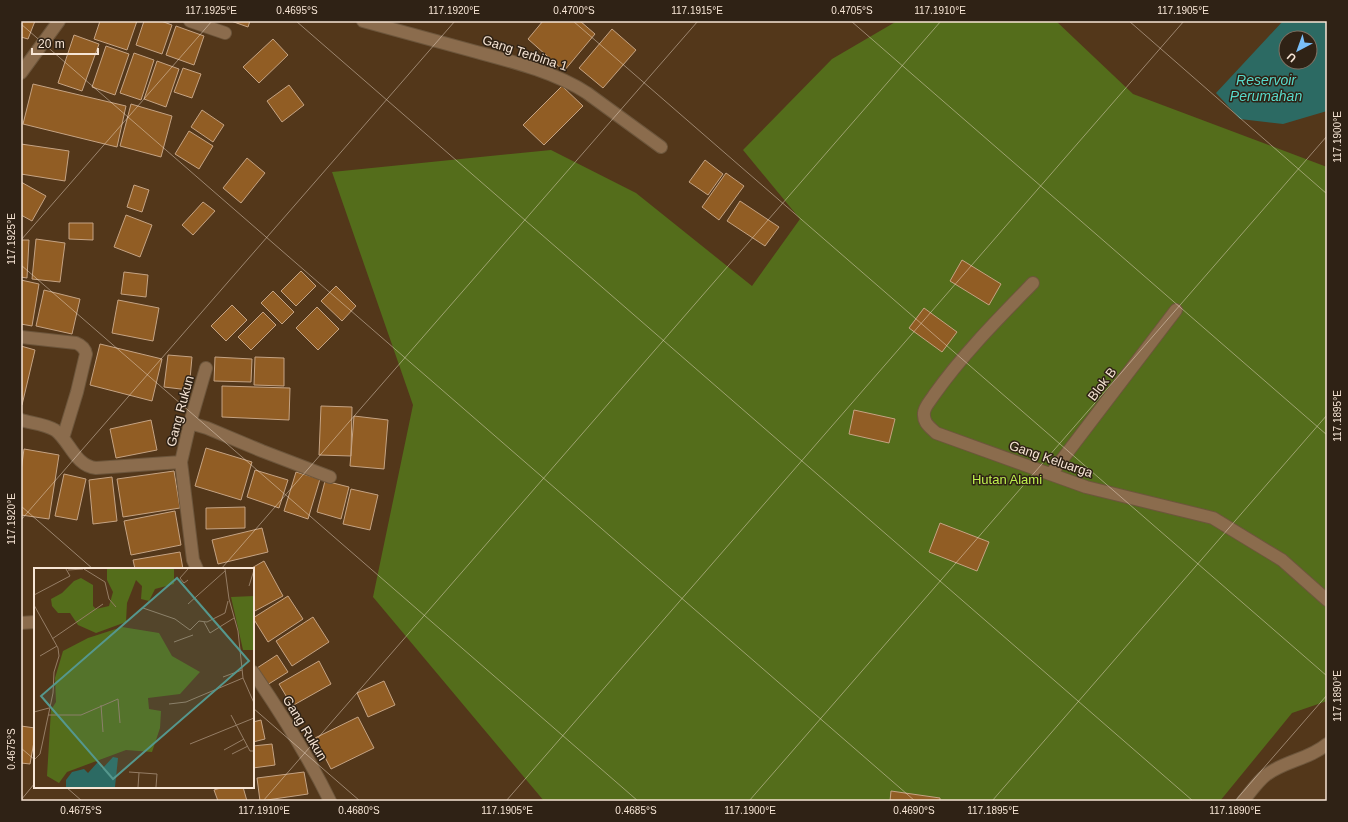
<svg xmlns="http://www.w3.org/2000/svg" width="1348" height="822" font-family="Helvetica,sans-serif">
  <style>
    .green { fill: #546d1b }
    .water { fill: #2c6a63; fill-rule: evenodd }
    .building { fill: #915d24; stroke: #c5a383 }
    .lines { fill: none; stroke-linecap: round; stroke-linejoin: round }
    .minor-casing { stroke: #6d563c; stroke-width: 14 }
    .minor { stroke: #8b6c4d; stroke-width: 12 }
    .ticks { fill: none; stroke: #f7e5d5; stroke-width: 1; stroke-opacity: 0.45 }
    .labels { text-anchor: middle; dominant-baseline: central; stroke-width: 3; stroke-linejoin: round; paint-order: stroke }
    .street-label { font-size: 13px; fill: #f7e5d5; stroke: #2f2215 }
    .park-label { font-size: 13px; fill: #bef14e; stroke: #2f2215 }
    .water-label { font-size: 14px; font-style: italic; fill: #58dacb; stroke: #2f2215 }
    .inset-road { fill: none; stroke: #957d65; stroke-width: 1 }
    .view { fill: #55978d; fill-opacity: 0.15; stroke: #55978d; stroke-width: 2 }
    .inset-edge { fill: none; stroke: #f7e5d5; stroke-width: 2 }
    .neatline { fill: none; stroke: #f7e5d5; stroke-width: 1.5 }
    .ticks-label { font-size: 10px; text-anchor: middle; fill: #f7e5d5 }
  </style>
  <rect width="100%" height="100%" fill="#53371a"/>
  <path class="green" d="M897,21H1056L1133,94L1327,167V701L1292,713L1220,801H544L373,597L413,405L332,172L551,150L636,193L752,286L800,219L743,150L832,59Z"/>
  <path class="water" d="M1283,21H1327V111L1283,124L1240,119L1216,93ZM1286,38H1310V62H1286Z"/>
  <path class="building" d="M21,21H35L28,39L21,37Z
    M100,21H137L127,50L94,39Z
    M144,21H161L172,25L162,54L136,45Z
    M231,21H250L248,27Z
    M543,21H580L595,34L564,71L528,39Z
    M176,26L204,36L194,65L166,55Z
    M612,29L636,50L603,88L579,68Z
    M74,35L99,44L82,91L58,83Z
    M273,39L288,55L259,83L243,67Z
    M106,46L129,54L115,95L92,87Z
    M134,53L154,60L141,100L120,93Z
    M157,61L179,69L166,107L144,99Z
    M183,68L201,74L192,98L174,92Z
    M33,84L126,106L117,147L23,124Z
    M289,85L304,105L282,122L267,101Z
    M562,86L583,106L544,145L523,125Z
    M131,104L172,116L161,157L120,146Z
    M202,110L224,125L213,142L191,127Z
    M189,131L213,146L199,169L175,154Z
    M21,144L69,151L65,181L21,174Z
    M247,158L265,173L241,203L223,188Z
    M705,160L723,174L708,195L689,182Z
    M726,173L744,186L719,220L702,207Z
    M21,182L46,196L32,221L21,215Z
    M134,185L149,190L142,212L127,207Z
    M740,201L779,227L765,246L727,221Z
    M203,202L215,211L193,235L182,225Z
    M126,215L152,225L140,257L114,247Z
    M69,223H93V240L69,239Z
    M36,239L65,243L60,282L32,279Z
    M21,240H29L27,278L21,277Z
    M962,260L1001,284L989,305L950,281Z
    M301,271L316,286L296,306L281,291Z
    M124,272L148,275L146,297L121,294Z
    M21,280L39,284L32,326L21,324Z
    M336,286L356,306L342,321L321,301Z
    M44,290L80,299L72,334L36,326Z
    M273,291L294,312L282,324L261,303Z
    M118,300L159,308L153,341L112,333Z
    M232,305L247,320L226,341L211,326Z
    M317,307L339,329L318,350L296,328Z
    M924,308L957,332L942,352L909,328Z
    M263,312L276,325L251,350L238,337Z
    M100,344L162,359L152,401L90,385Z
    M21,346L35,350L22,405H21Z
    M168,355L192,357L189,390L164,387Z
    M215,357L252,359L251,382L214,381Z
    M255,357L284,358V386L254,385Z
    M222,386L290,388L289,420L222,417Z
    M321,406L352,407L351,456L319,455Z
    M854,410L895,419L889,443L849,434Z
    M354,416L388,420L384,469L350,466Z
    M151,420L157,450L116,458L110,429Z
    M206,448L252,462L241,500L195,486Z
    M24,449L59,455L49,519L21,515V471Z
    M255,470L288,480L279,508L247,497Z
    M174,471L180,508L123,517L117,479Z
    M296,472L320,479L308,519L284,511Z
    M64,474L86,479L77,520L55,516Z
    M112,477L117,521L93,524L89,480Z
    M325,481L349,487L341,519L317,512Z
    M351,489L378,495L370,530L343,524Z
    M245,507V528L206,529V508Z
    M175,511L181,545L131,555L124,521Z
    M940,523L989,542L977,571L929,552Z
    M262,528L268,552L218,564L212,540Z
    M180,552L183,569H135L133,560Z
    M264,561L283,596L253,612V569H250Z
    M288,596L303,619L268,642L253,618Z
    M313,617L329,642L292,666L276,641Z
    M277,655L288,672L267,685L257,668Z
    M319,661L331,684L292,706L279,684Z
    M384,681L395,705L368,717L357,693Z
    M358,717L374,748L331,769L315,738Z
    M261,720L265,739L253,742V722Z
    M21,726L35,728V736L30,764L21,763Z
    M272,744L275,765L253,768V746Z
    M304,772L308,794L260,801L257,778Z
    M224,787H243L247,801H218L214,790Z
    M891,791L940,798V801H890Z"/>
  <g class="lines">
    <defs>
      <path id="minor" d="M190,21L225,33
        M363,21C399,31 436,41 473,51C510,61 555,72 587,93L661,147
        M21,73L59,21
        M1033,283C999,318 963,354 934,395C931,400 924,407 924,413C923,423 930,427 936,433L1086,487L1213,518L1282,560L1327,600
        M21,337L76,343C81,345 85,348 86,354L77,392L63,438
        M21,420C31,423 45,424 55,430C70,441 75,466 96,468L181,462L193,560L197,569
        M190,423L207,428L262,451L330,477
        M181,462L190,423L206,368
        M1051,474L1176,310
        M21,623L35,622
        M253,672C281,713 308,756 330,801
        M1243,801C1250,793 1257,782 1266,775C1284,761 1310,759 1327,744"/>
    </defs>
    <use href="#minor" class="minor-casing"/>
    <use href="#minor" class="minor"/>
  </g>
  <path class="ticks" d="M296,21L1193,801M573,21L1327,676M851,21L1327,435M1129,21L1327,194M21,24L915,801M21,240L212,21M21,265L638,801M21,506L93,569M21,520L455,21M221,569L698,21M253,708L360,801M21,748L35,760M66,787L82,801M21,800L35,783M263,801L941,21M506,801L1184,21M749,801L1327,136M992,801L1327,415M1235,801L1327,695"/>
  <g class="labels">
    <g class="street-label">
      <text transform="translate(525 53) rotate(18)">Gang Terbina 1</text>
      <text transform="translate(1102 384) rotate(-53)">Blok B</text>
      <text transform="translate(180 411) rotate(-75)">Gang Rukun</text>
      <text transform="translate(1051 459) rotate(19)">Gang Keluarga</text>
      <text transform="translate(305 728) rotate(59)">Gang Rukun</text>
    </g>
    <g class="park-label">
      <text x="1007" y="479">Hutan Alami</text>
    </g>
    <g class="water-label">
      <text x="1266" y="80">Reservoir<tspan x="1266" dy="16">Perumahan</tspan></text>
    </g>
  </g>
  <g transform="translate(34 568)">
    <rect width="220" height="220" fill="#53371a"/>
    <path d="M73,1H140V16L121,21L115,33L107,31L108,18L102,12L93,35L92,54L62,65L44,57L36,45H24L18,38L17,31L28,25L40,13L47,10L59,17V38L62,41L75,38L79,24L73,12ZM220,28V93L219,82H209L197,29ZM88,59L125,65L138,88L166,104L146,126L114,130L115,141L127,143L126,160L118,184L92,182L33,204L25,215L13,208L17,142L22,134L21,110L29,83L54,70Z" fill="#546d1b"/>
    <path d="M79,189L84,190L81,219H32V212L38,204L50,201L54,205L63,195H66L68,201Z" fill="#2c6a63"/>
    <path class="inset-road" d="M50,1L71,14L75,31L82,39M154,1L146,10L150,15L154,12M191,1L195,31L204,63L209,110L220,135M34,2L49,1M215,18L220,2M0,27L36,8L32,1M154,36L191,3M0,37L24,80L25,88L20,104L19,125L8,177L6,186L0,192M109,40L141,51L156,62L165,53L173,54L191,45L194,33M170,54L176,65L200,50M18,71L69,36M140,74L159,67M6,88L23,78M189,109L208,102M135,136L152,134L209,110M67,137L69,164M0,144L15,140M14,147H47L84,131L86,155M197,147L216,183H220M156,176L220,150M190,182L210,171M198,186L214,178M95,204L123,206L122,219M104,219L105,205"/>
    <path class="view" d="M143,10L215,93L79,211L7,128Z"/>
    <rect width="220" height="220" class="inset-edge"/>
  </g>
  <rect width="1348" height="822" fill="none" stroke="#2f2215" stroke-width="44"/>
  <g transform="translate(1298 50) rotate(221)"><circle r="19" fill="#2f2215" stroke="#7f7062"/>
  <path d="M0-3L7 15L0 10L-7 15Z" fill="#7abff8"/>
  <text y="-6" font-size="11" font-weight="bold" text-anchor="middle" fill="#f7e5d5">U</text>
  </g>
  <path d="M32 48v6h66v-6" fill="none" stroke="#f7e5d5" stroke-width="2"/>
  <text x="38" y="48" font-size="12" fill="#f7e5d5" stroke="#2f2215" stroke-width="3" paint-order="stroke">20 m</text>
  <rect x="22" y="22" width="1304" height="778" class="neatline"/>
  <g class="ticks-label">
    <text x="211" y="14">117.1925°E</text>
    <text x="297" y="14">0.4695°S</text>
    <text x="454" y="14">117.1920°E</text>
    <text x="574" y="14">0.4700°S</text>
    <text x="697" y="14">117.1915°E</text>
    <text x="852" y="14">0.4705°S</text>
    <text x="940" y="14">117.1910°E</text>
    <text x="1183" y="14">117.1905°E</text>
    <text transform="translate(1337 137) rotate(-90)" y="4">117.1900°E</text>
    <text transform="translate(11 239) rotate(-90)" y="4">117.1925°E</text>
    <text transform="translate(1337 416) rotate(-90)" y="4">117.1895°E</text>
    <text transform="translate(11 519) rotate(-90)" y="4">117.1920°E</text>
    <text transform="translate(1337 696) rotate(-90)" y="4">117.1890°E</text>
    <text transform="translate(11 749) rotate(-90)" y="4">0.4675°S</text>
    <text x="81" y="814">0.4675°S</text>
    <text x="264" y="814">117.1910°E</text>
    <text x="359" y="814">0.4680°S</text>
    <text x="507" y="814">117.1905°E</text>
    <text x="636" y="814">0.4685°S</text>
    <text x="750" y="814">117.1900°E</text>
    <text x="914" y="814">0.4690°S</text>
    <text x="993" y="814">117.1895°E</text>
    <text x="1235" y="814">117.1890°E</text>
  </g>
</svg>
